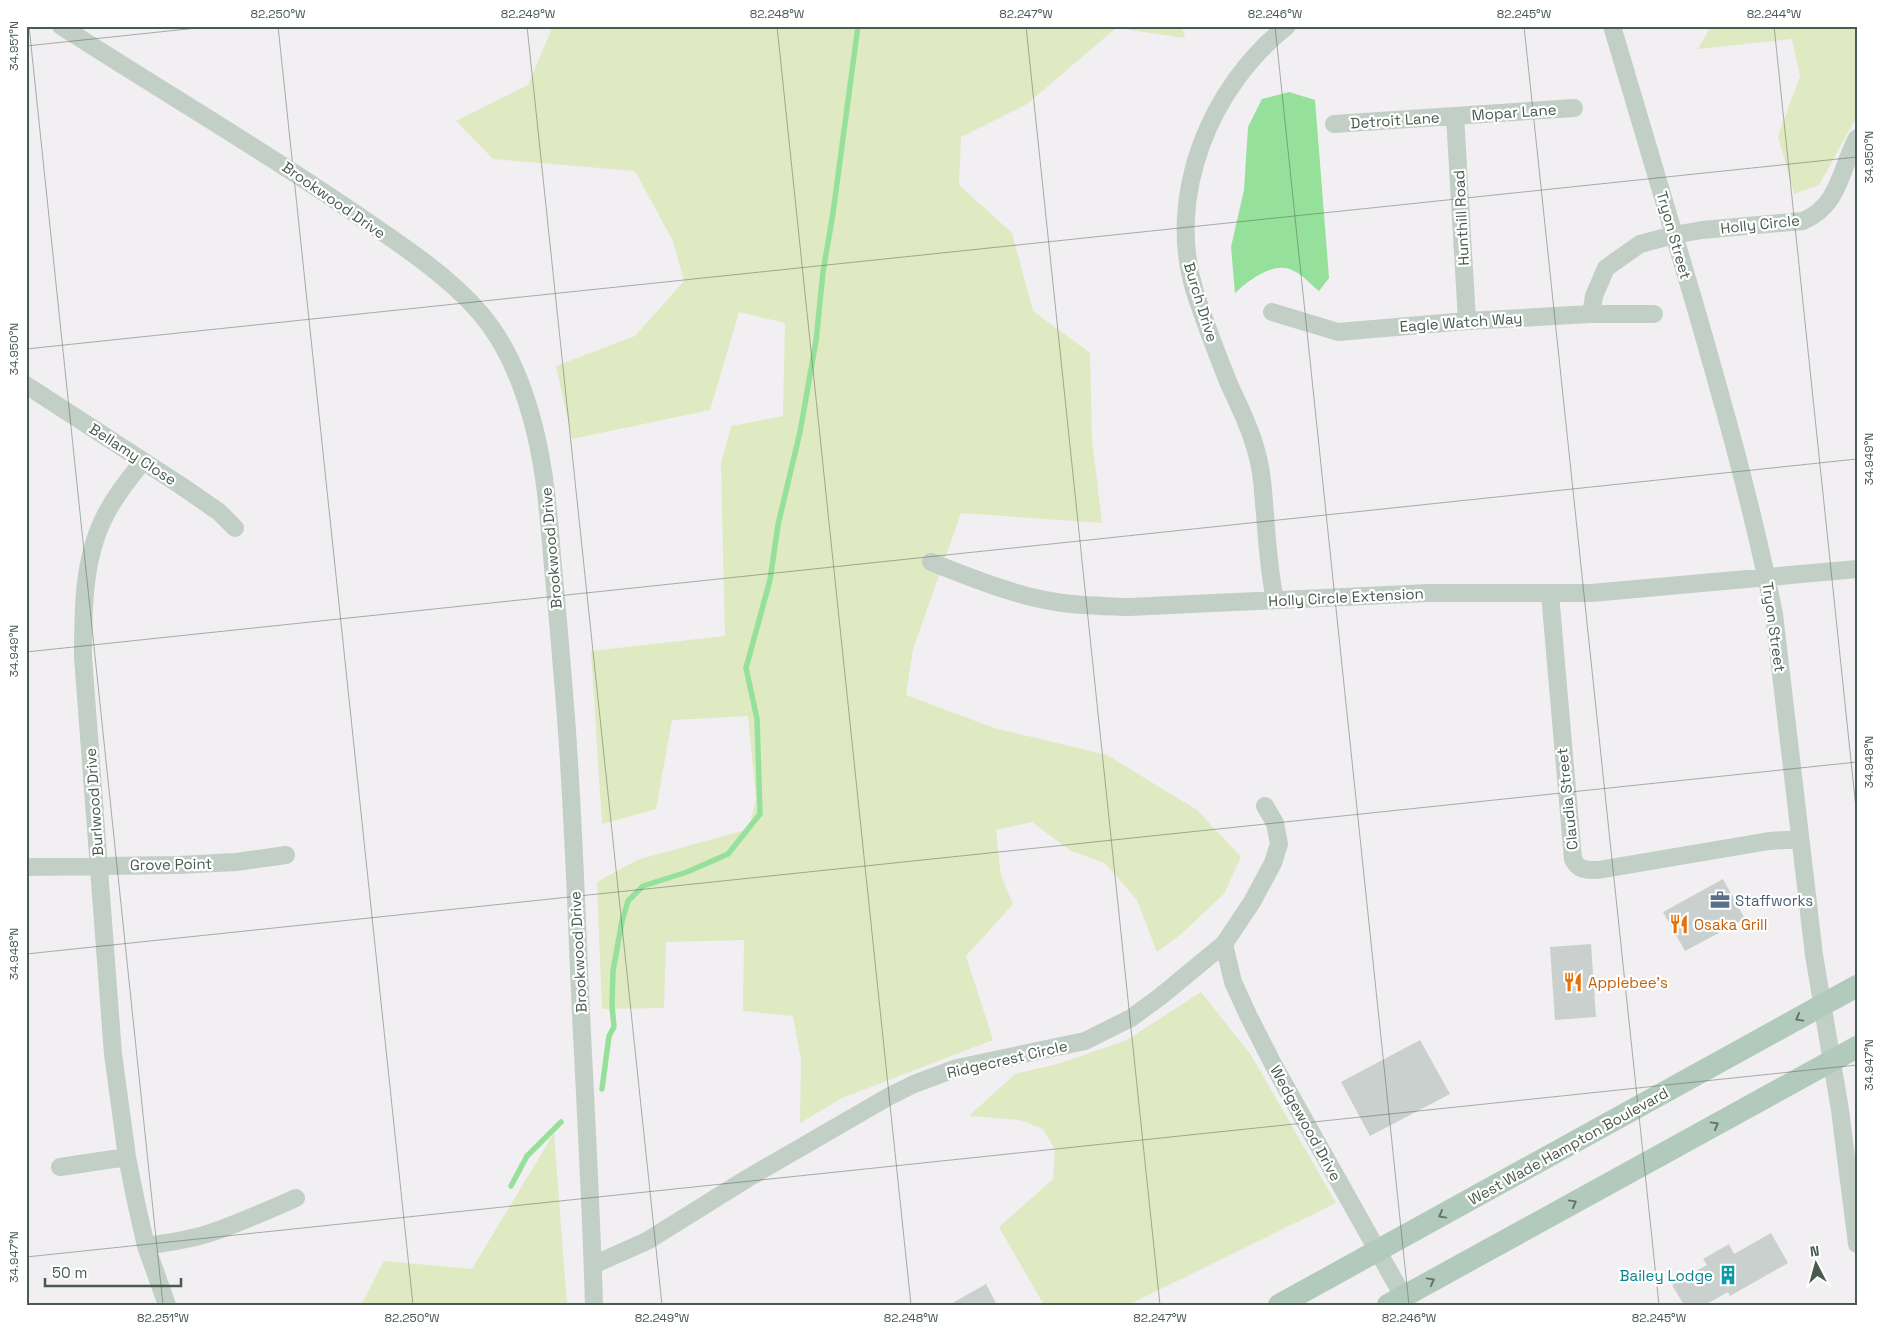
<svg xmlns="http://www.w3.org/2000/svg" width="1883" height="1331" font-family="'Space Grotesk',sans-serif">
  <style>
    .green { fill: #dfe9c2 }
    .water { fill: #95e19b }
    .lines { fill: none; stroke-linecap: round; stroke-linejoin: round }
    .stream { stroke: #95e19b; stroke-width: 5.5 }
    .building { fill: #c9d0cd }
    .minor { stroke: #c1cfc6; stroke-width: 18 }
    .major { stroke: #b2cabb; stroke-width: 22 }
    .oneway { stroke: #63766a }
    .ticks { fill: none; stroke: #495a4f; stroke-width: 1; stroke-opacity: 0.45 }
    .labels { text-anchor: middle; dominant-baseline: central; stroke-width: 4.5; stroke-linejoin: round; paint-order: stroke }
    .street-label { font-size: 15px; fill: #495a4f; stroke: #fff }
    .service-label { font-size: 15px; fill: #4e5e75; stroke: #fff; text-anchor: start }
    .food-label { font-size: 15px; fill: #c56008; stroke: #fff; text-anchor: start }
    .culture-label { font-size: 15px; fill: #0d838f; stroke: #fff; text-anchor: end }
    .neatline { fill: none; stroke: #495a4f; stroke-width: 2 }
    .ticks-label { font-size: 12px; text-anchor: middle; fill: #495a4f }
  </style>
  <rect width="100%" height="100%" fill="#f1eff1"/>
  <path class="green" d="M553,26H1182L1185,38L1116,28L1027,104L961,137L959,185L1012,233L1033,311L1090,353L1092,439L1102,523L961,513L913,649L906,695L994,728L1107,755L1197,810L1241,857L1224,894L1180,935L1157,952L1137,900L1105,863L1071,851L1032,822L996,830L1001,876L1013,904L966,956L993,1040L842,1098L800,1123L801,1060L793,1016L743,1011L744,940L666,942L664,1008L602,1009L597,882L637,860L749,829L756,799L748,716L672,720L656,809L602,824L591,651L725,636L721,464L731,426L783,416L785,323L739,312L710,410L572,439L556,366L635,336L684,281L673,241L635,171L493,159L456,121L528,85Z
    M1711,26H1857V116L1819,185L1794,194L1778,136L1800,76L1792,39L1698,49Z
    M1201,992L1251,1055L1336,1203L1128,1305H1044L999,1227L1053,1179L1055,1150L1043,1129L1020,1120L969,1116L1015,1074L1061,1063L1127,1040Z
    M554,1133L567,1305H361L384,1261L472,1269Z"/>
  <path class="water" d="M1289,92L1315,100L1329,278L1319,291C1311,285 1303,275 1294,271C1274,260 1249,280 1235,293L1231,247L1244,190L1248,127L1262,99Z"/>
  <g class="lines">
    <path class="stream" d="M602,1089L609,1036L614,1027L612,1006L613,971L622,921L628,901L643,886L687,872L728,854L760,814L757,719L746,668L770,580L778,525L800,432L816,341L823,272L833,213L858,26
      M511,1186L527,1156L561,1122"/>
  </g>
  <path class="building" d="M1723,879L1745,919L1685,951L1663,912Z
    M1591,944L1596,1017L1555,1020L1550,947Z
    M1420,1040L1450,1094L1370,1136L1341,1082Z
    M1771,1233L1788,1263L1730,1296L1728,1292L1705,1305H1684L1672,1285L1707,1265L1703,1259L1729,1244L1734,1254Z
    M986,1284L997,1305H949Z"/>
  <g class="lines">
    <path class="minor" d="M61,26C157,88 256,146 350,210C394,240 447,274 481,314C509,347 525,390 535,431C546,475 549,521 553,567C558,617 562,668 566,718C573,810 576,901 580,993C585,1097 591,1201 594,1305
      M1612,26C1639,118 1667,210 1694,302C1724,406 1753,509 1774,614L1814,955L1840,1110L1857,1244
      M1455,116L1467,321
      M1334,124L1574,108
      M1272,312L1338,332L1467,321L1591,314H1654
      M1591,314L1594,296L1606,268L1640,244L1674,235L1702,230L1803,221C1840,205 1840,170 1857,138
      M26,385L180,485L219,512L235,528
      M143,461C129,479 114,497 104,518C83,560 83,611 83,657L113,1054L127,1157L136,1202L146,1246L167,1305
      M931,562C972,578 1013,595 1056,602C1080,606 1105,606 1129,607L1429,593H1591L1857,569
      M1550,594L1573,859C1579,871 1586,870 1598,870L1769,841L1800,839
      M1275,600C1269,571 1267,543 1265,514C1263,495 1263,476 1258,458C1252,432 1240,408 1229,384C1217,354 1205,323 1195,292C1165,196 1210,87 1287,26
      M26,867L178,865L236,862L286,855
      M1224,944L1233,982L1248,1015L1274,1066L1403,1296
      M60,1167L127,1157
      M146,1246C167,1243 187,1240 207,1234C237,1224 266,1211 296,1198
      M593,1265L647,1241L748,1178L888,1097L914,1084L957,1068L1085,1041L1131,1018L1161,996L1224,944L1252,902L1273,863L1279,844L1275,823L1265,806"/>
    <path class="major" d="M1279,1305L1857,986
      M1388,1305L1857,1047"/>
  </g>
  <defs><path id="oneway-chevron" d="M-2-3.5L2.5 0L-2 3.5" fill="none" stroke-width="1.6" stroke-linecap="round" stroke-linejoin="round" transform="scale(1.25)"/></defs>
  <g class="oneway">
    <use href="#oneway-chevron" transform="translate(1799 1018) rotate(151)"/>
    <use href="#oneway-chevron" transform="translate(1715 1125) rotate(-29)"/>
    <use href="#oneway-chevron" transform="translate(1573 1203) rotate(-29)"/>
    <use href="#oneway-chevron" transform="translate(1442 1215) rotate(151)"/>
    <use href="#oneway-chevron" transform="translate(1431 1281) rotate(-29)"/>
  </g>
  <path class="ticks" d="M29,26L163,1305M278,26L413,1305M527,26L662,1305M777,26L911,1305M1026,26L1160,1305M1275,26L1409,1305M1524,26L1659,1305M1774,26L1857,818M26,46L216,26M26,349L1857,157M26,652L1857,459M26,954L1857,762M26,1257L1857,1065"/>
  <defs>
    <symbol id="office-bare" viewBox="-9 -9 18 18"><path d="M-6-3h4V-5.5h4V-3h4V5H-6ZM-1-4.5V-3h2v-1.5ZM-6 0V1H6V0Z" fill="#5c6f8a" stroke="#fff" stroke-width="2.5" paint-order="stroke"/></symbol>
    <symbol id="restaurant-bare" viewBox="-9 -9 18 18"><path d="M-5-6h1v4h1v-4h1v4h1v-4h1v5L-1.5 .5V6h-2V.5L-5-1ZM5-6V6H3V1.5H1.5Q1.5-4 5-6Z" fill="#e8710a" stroke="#fff" stroke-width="2.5" paint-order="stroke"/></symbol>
    <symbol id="building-bare" viewBox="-9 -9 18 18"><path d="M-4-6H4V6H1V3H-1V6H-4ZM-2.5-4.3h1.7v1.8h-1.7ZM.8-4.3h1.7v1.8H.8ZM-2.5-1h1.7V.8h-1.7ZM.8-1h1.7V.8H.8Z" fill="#0f9aa8" stroke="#fff" stroke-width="2.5" paint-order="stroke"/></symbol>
  </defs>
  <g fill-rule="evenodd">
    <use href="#office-bare" x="1706" y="886" width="28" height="28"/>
    <use href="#restaurant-bare" x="1665" y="910" width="28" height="28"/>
    <use href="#restaurant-bare" x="1559" y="968" width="28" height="28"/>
    <use href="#building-bare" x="1714" y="1261" width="28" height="28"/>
  </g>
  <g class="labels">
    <g class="street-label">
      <text transform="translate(1514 112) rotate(-4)">Mopar Lane</text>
      <text transform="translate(1395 120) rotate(-4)">Detroit Lane</text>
      <text transform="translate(334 200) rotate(35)">Brookwood Drive</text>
      <text transform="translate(1461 218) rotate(-93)">Hunthill Road</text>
      <text transform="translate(1760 224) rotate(-6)">Holly Circle</text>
      <text transform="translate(1674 235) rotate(74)">Tryon Street</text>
      <text transform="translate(1201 302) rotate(73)">Burch Drive</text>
      <text transform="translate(1461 322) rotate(-4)">Eagle Watch Way</text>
      <text transform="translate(133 454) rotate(33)">Bellamy Close</text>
      <text transform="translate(551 548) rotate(-95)">Brookwood Drive</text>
      <text transform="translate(1346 597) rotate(-3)">Holly Circle Extension</text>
      <text transform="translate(1774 627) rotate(82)">Tryon Street</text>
      <text transform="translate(1567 799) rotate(-96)">Claudia Street</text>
      <text transform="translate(94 802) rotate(-94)">Burlwood Drive</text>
      <text transform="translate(171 864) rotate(-1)">Grove Point</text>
      <text transform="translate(578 952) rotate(-93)">Brookwood Drive</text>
      <text transform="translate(1007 1059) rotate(-13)">Ridgecrest Circle</text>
      <text transform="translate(1306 1123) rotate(61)">Wedgewood Drive</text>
      <text transform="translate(1568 1146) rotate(-29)">West Wade Hampton Boulevard</text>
    </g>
    <g class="service-label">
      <text x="1735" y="900">Staffworks</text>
    </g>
    <g class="food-label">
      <text x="1694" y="924">Osaka Grill</text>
      <text x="1588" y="982">Applebee's</text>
    </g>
    <g class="culture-label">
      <text x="1713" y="1275">Bailey Lodge</text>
    </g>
  </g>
  <rect width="1883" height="1331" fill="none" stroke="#ffffff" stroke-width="55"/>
  <g transform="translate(1816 1264) rotate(354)" stroke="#ffffff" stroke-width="4" paint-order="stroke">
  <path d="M0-4L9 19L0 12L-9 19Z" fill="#495a4f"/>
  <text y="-8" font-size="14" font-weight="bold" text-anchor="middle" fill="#495a4f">N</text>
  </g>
  <path d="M45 1278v8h136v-8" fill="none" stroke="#495a4f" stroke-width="2.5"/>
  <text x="52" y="1278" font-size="15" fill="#495a4f" stroke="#ffffff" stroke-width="4" paint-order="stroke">50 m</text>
  <rect x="28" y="28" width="1828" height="1276" class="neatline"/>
  <g class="ticks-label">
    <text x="278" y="18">82.250°W</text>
    <text x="528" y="18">82.249°W</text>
    <text x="777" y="18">82.248°W</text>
    <text x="1026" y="18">82.247°W</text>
    <text x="1275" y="18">82.246°W</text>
    <text x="1524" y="18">82.245°W</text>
    <text x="1774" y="18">82.244°W</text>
    <text transform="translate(14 46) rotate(-90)" y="4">34.951°N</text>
    <text transform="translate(1869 157) rotate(-90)" y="4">34.950°N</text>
    <text transform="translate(14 349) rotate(-90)" y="4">34.950°N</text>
    <text transform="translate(1869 459) rotate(-90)" y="4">34.949°N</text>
    <text transform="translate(14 651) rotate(-90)" y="4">34.949°N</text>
    <text transform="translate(1869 762) rotate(-90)" y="4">34.948°N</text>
    <text transform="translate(14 954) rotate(-90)" y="4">34.948°N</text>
    <text transform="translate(1869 1065) rotate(-90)" y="4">34.947°N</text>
    <text transform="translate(14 1257) rotate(-90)" y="4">34.947°N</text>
    <text x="163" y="1322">82.251°W</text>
    <text x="412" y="1322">82.250°W</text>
    <text x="662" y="1322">82.249°W</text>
    <text x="911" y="1322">82.248°W</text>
    <text x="1160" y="1322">82.247°W</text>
    <text x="1409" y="1322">82.246°W</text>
    <text x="1659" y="1322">82.245°W</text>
  </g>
</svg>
